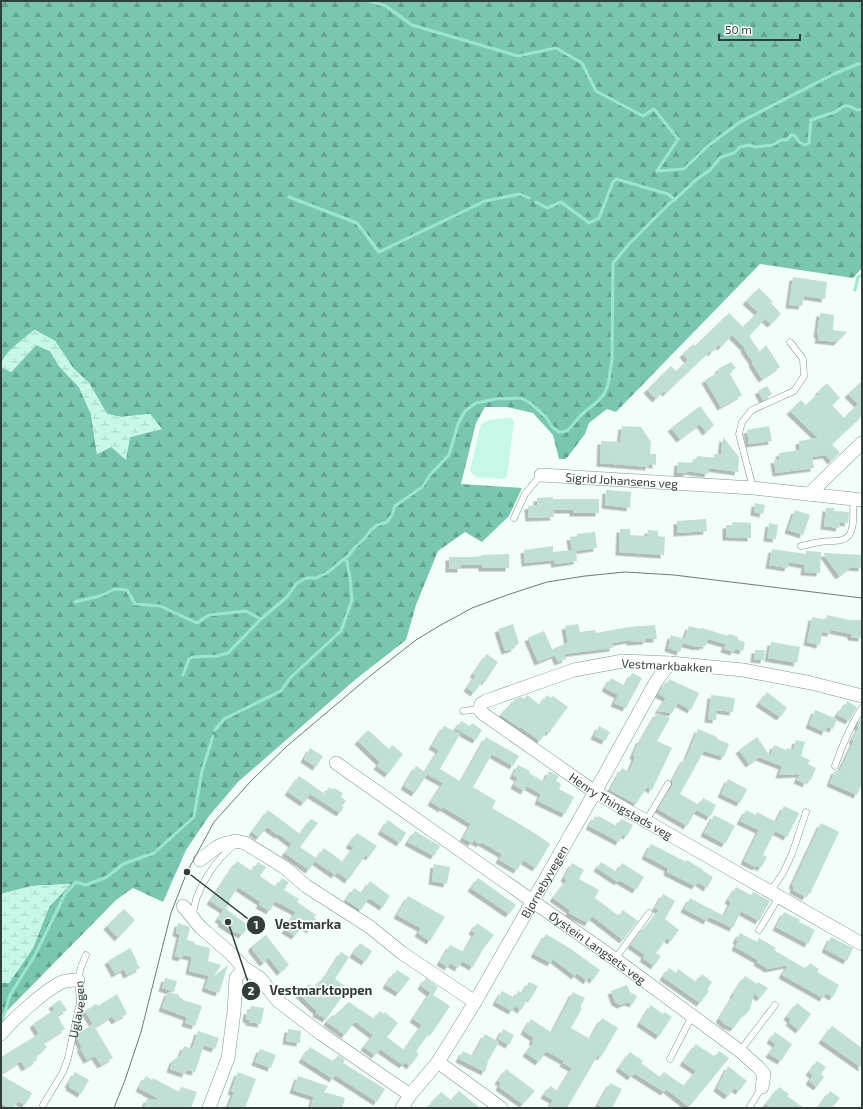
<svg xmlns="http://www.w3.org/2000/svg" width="863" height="1109" font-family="'Exo 2',sans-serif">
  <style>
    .forest { fill: url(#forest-firs) }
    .wetland { fill: url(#wetland-marsh) }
    .park { fill: #c5f8e7 }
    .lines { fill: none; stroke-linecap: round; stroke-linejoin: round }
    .stream { stroke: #99e7d0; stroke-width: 3 }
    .building { fill: #c0dfd5; filter: url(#shadow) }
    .service-casing { stroke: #7b988e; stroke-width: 7 }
    .minor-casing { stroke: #7b988e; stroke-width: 14 }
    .service { stroke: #fff; stroke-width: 6 }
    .minor { stroke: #fff; stroke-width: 13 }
    .tram { stroke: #6d7a75; stroke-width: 1 }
    .labels { text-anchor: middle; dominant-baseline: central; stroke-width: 3.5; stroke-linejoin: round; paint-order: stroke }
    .street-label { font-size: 12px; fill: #313e3a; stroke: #fff }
    .leader { fill: none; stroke: #313e3a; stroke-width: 1.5 }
    .callout-dot { fill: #313e3a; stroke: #fff; stroke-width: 1.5 }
    .mark-label { font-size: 12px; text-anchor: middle; font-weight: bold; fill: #fff }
    .callout-label { font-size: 13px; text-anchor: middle; font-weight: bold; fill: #313e3a; stroke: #fff; stroke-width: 3.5; stroke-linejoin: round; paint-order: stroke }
  </style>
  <defs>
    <pattern id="forest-firs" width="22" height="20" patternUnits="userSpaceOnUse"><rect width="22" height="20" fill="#79c7b0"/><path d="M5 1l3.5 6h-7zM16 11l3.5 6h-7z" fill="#64a390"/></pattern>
    <pattern id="wetland-marsh" width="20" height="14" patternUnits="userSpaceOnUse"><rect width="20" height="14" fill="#c5f8e7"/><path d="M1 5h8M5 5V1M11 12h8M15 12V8" fill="none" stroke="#aad6c7"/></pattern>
    <filter id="shadow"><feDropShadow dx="-3.5" dy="3.5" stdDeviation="0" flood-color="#0004"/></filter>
  </defs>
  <rect width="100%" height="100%" fill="#f1fef9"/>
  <path class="forest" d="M1,1H862V268L853,278L760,264L616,412L607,409L589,423L585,434L566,459H559L553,435L533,413L507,407H485L476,423L461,484L522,488L509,516L482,542L465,532L438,551L416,605L406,640L356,679L238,782L209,816L186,850L163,902L133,888L116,900L1,1017V983H9L33,948L49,907L70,884L32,886L1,894V367L11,372L36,345L50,351L59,366L79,387L91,414L97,454L130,437L161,429L150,414L121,417L107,414L89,383L73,368L55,341L35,330L1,363Z"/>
  <path class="wetland" d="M34,330L55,341L73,368L89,383L107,414L121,417L150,414L162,429L130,437L126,460L110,446L97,454L91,414L79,387L59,366L50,351L36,345L11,372L1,367C1,353 24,339 34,330Z
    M71,884L49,907L33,948L9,983H1V894L32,886Z"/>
  <path class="park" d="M511,418L514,421L507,477L503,479L476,477L470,471L481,424L489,420Z"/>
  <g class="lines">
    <path class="stream" d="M370,1L386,6L412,25L518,56L556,48L582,63L596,91L643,116L654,109L678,139L657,171L684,169L709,145L740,122L836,73L858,64H862
      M289,197L357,223L379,252L485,201L520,194L529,198
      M536,202L547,208L561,202L589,223L599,218L613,182L616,179L668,194L675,200
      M855,290L858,277L862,275
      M75,602L100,596L115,589L127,590L135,604L160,606L197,623L209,615L246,611L261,619L287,597L296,584L306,578H316L327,573L349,555L356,546L365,538L370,531L377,525L387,522L392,515L395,506L422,487L430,475L449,455L458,424L465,411L476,403L496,399L521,398L530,403L546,417L553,428L559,432H563L568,430L581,415L598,401L604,394L608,385L612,360L613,263L629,244L669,204L680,195L697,179L710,170L721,157L734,153L740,147L749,145L756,147L773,145L781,140H787L791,135H794L799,142L805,145L809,143L811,120L835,112L844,106H849L857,110L862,109
      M183,675L189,659L192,657L217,656L228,653L261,619
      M215,730L224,719L281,691L290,678L341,631L352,600L350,577L346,557
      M1,1023L2,1022L10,995L35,955L65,894L76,882L86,885L107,877L123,864L154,853L194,817L202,771L213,736"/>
  </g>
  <path class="building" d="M793,277L827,282L825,299L804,296L802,306L789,305Z
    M759,288L774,303L770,302L781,314L771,324L765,319L749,336L760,352L766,345L780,367L762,379L752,363L753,362L744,349L745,348L732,335L721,347L719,345L711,353L710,351L666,393L664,391L656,399L647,390L671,366L676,371L688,360L683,354L693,344L695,346L729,313L743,327L758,312L746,301Z
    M820,313L834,315L833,330L847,332L837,342L818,340L819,335L817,334Z
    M731,362L736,368L729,372L742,395L721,407L705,380L719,372L718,369Z
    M862,381V416L832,444L840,453L831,461L826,455L812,457L814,468L776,473L774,460L780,459L779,453L800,450L799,441L818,438L790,411L801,400L806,405L819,393L818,392L827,383L840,398L832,405L844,418L858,404L848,394Z
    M767,386L772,394L763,400L758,391Z
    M700,406L714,425L706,432L700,424L680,439L671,428Z
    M622,426L641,427L651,442L650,454H656V465L649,464V467L600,463L601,441L620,442Z
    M769,426L772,441L749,444L747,430Z
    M723,437L739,457L738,472L709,468L708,474L687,471V473H677L678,462L693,463V459H696L697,456L714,458V454H721Z
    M606,490L631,492L630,508L605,505Z
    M553,497V499H599V513H573V510H553L554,517L529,518L528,506L537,505V498Z
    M755,503L765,505L763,514L754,512Z
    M826,508H834V511L849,512L848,523L840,522L839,528L824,526Z
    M795,510L810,515L803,535L788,530Z
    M706,519L707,531L677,533V521Z
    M733,522L751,523V538L726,537V525H732Z
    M769,523L778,525L776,539L767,538Z
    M620,529H630V535L647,536L648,530L658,531V536L665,537L664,555L619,552Z
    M595,532L597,548L576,551L577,561L555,564L554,560L525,563L524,550L553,546V552L572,550L570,537L577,536V534Z
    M772,549L806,554V551L821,552L820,573L804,572L805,565L789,562L788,568L769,565Z
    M823,553L862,555V568L851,567L839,576Z
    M509,554V568H482V565H461V569H449V557H473L482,556V555Z
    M827,615L849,620H862V638L851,637V634L831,630V633L822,632L820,645L807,642L812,617L826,620Z
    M513,624L519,644L514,646L515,648L505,651L498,629Z
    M578,624L580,632L595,630L596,633L629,627L655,625L657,639H646V641L630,642V640L613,643V648L564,654L566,659L558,662L555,655L538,662L528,638L544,631L552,649L568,643L565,626Z
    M689,626L701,629L702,628L728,636L729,634L738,637V640L745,642L743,651L735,649L734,652L724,649L726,644L708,639L706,646L703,645L702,647L698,646L697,647L683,643Z
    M671,635L684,639L680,652L668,648Z
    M771,642L800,647L797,663L768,658Z
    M755,650H765L764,660L754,659Z
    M487,654L498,662L485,682L483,680L474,693L467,688L476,675L473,674Z
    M632,673L642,678L626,708L614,703L618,695L605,688L611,678L625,686Z
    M669,679L699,693L691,710L678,703L672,713L658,711L666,698L658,694L664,684L665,683L667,684Z
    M767,692L787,708L780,717L759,703Z
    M527,695L540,705L547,695L551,698L553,696L568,707L549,733L547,731L540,741L521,727L520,728L501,715L508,706L510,707L515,699L522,697L524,699Z
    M711,695L735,698L733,712L717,710L716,720L708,719Z
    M847,701L857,707L849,721L837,715L842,707L844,708Z
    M815,710L837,719L833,729L827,727L825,732L809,725Z
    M657,713L670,718L657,741L672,748L652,790L647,787L636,804L610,790L622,768L629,772L635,757L633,755L640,739L641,740Z
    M862,716V784L857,795L830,783L835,770L839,772L854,741L852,740L859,727L857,726Z
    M461,721L470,726L472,723L482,730L476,740L456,729Z
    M444,726L460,734L440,769L461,782L486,737L519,756L513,766L492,754L473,787L496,801L492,808L533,832L550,844L536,868L523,860L517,870L499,860L502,854L481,842L480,844L473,840L472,843L463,838L471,824L443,807L442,809L431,802L443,783L427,774L415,793L404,786L416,766L425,772L439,750L432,746Z
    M599,726L610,732L605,741L594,736Z
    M698,729L717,737V739L729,744L724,757L704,751L680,794L699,805L703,798L716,805L710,817L696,810L687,826L658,809L672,786V781L684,759H686Z
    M368,730L389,749L392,745L403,754L388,774L377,766L380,762L358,741Z
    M757,737L770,756L774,745L786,750L787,748L793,750L796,740L805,742L801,756L810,760L808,764L816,768L811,780L808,779L806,784L797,780L800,774L779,775L782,766L759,757L749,764L739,750Z
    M310,748L323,756L316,767L304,759Z
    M518,765L530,771L529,773L544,782L549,771L559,776L556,781L561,784L559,789L574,797L565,814L538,801L541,794L527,786L524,791L514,785L518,778L513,775Z
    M299,776L325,794L329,787L333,790L334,788L343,793L341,797L346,801L342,806L344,807L340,813L310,794L304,803L288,792Z
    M728,779L747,789L740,803L721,794Z
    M784,806L799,813L787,837L775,831L763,855L767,857L761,868L757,865L756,867L744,861L759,830L740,821L746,810L756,815L757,812L776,822Z
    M268,810L300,834L311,819L318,823L300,847L316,858L324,848L343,862L354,847L349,845L357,833L377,846L369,857L366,855L348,880L337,872L335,875L315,861L309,870L285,853L292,844L279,834L278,835L267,827L259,837L252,832Z
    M714,815L735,826L725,844L704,833Z
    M595,816L597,818L598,816L617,826L621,819L633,825L627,836L623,834L619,842L589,826Z
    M388,820L406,833L400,843L381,831Z
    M821,823L839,832L810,894L808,893L806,897L793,890L794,886L792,885Z
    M415,831L440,846L434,856L408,842Z
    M651,844L686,862L687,860L703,870V871L713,877L707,888L698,882L695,886L667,872L668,868L645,856Z
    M237,861L252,871L258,862L266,867L260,876L276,887L282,878L289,882L284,890L299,899L297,902L316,915L314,918L317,920L310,930L303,925L295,936L285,930L296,912L275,901L270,911L259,905L261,902L238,887L229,901L230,902L226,909L249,926L242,935L237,932L236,933L221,923L222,921L218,919L224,910L210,901Z
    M601,862L617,872L622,863L644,877L636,890L619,880L618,882L597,868Z
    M572,863L584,870L579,879L599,890L595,898L619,916L623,910L638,921L623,940L592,916L588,923L569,913L570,910L553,898L567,880L564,878Z
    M434,864L450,867L447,884L432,881Z
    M478,878L516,905L509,914L471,888Z
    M370,881L390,896L383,907L369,898L361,910L346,900L354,888L362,893Z
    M736,887L751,895L753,892L770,901L759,921L741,911L733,928L709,917L707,921L684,909L690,898L724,916L731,902L728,900Z
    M663,894L675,901L665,919L679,930L671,941L667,938L656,953L661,956L654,966L643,958L645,955L631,945L645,926L646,927L659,910L655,908Z
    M408,896L445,917L430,941L418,933L421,928L397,915Z
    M124,909L135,920L118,938L107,926Z
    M784,912L800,920L799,922L815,930L808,944L776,927Z
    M178,923L190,927L187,940L195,942L194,944L210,948L208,961L221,965L214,976L228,965L219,993L205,988L209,976L189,971L192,957L183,955L182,958L175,956L180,934L176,933Z
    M477,923L494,935L483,949L473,967L462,961L458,968L450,963L448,967L440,962L450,945L464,952L475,933L472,931Z
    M740,933L757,942L759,938L776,948L774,950L806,969L810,963L819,969L817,972L839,985L833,997L826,993L823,998L782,975L788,965L768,969L757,962L758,960L735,947L738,941L736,940Z
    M546,934L571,949L600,970L593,980L589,977L587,981L577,973L575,976L553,959L551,963L534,954Z
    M266,935L289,965L280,972L269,958L263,963L252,949V946Z
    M831,937L853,948L847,961L825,949Z
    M360,943L372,951L365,962L353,954Z
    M130,948L137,961L136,962L140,968L127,975L124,969L115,974L108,961Z
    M341,952L349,957L335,979L346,987L340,995L342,997L326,1019L316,1013L317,1011L299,994L309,984L313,988L317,983L318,984L329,971Z
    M669,968L676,973L678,969L696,982L702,974L712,982L707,990L709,991L700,1003L663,977Z
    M397,970L410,978L399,993L386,985L393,974H394Z
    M745,976L757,984L758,982L768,988L760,998L754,993L750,1010L742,1016L734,1028L726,1025L719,1019L734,995L733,994Z
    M165,978L177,981L174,992L162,988Z
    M426,978L438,987L433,995L421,986Z
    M529,982L538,986L531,999L529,997L521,1010L515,1006L512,1011L496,1002L502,991L515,998L518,991L523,993Z
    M627,985L630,992L637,996L633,1004L628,1002L620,1005L615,1002L611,991Z
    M168,992L179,995V997L183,999V1000L202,1006L195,1026L185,1023L187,1017L162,1008Z
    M573,992L585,998L580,1007L582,1008L571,1028L590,1039L602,1018L618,1028L601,1057L598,1055L567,1108H549L553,1100L544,1095L550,1086L558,1091L572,1068L563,1063L564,1061L546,1051L539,1062L526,1053L534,1042L532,1041L534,1038L524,1031L531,1019L552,1033Z
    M430,993L450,1006L433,1032L431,1031L416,1051L419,1054L410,1066L405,1062L403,1065L380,1049L375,1055L364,1047L373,1035L356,1022L355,1023L354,1022L345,1035L327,1022L332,1015L334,1016L349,1002L374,1019L380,1011L384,1014L385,1012L398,1023L387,1037L404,1050L422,1025L413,1019Z
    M117,994L127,1014L115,1021L112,1016L95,1027L85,1011L96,1004L98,1006Z
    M60,1000L67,1010L58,1015L52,1005Z
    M797,1003L811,1014L799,1030L789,1022L791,1020L787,1016Z
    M651,1005L663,1014L664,1012L672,1017L659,1036L640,1023Z
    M251,1006L264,1008L261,1024L249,1022V1020L246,1019L247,1011H250Z
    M54,1010L65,1029L43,1043L47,1047L36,1057L37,1060L25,1068L21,1061L1,1074V1057L39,1034L33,1024Z
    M93,1024L113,1058L101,1065L95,1056L87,1060L80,1048L82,1047L77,1038L78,1034Z
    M832,1026L862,1048V1068L822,1040Z
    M288,1029L301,1031L300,1043L286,1041Z
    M503,1029L514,1035L509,1045L498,1039Z
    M198,1031L219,1038L215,1049L204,1045L195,1072L187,1070L185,1074L170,1069L173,1060L180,1056L184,1046L192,1049Z
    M775,1032L792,1044L781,1061L769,1054L776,1044L770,1040Z
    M485,1034L499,1042L487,1063H488L485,1072L459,1059L463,1051L473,1056Z
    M696,1044L715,1057L719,1051L729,1058L689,1107L666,1089L664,1092L634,1073L631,1077L619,1068L630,1052L643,1061L641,1063L660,1077L664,1072L684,1086L696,1071L683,1062Z
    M310,1047L334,1062L338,1055L345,1060L343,1063L385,1089L377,1102L335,1075L333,1079L302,1059Z
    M260,1049L276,1055L271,1068L255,1062Z
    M817,1061L826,1067L821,1074L824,1077L817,1087L809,1081L813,1075L809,1072Z
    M728,1066L747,1081L739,1091L734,1088L728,1096L717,1088Z
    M506,1069L535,1091L523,1104L499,1087L501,1083L498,1081Z
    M75,1072L89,1080L81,1094L69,1087L70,1085L68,1084Z
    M238,1072L256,1079L245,1108H228L234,1092L231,1091Z
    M1,1075L32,1093L25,1105L18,1101L14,1108H9L1,1103Z
    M146,1076L152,1080L153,1078L179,1092L181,1087L197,1092L191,1108H144L147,1099H159L139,1088Z
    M298,1076L328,1086L324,1092L345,1098L342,1108H310L314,1097L293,1090Z
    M610,1083L622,1089L612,1108H603L598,1105Z
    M779,1087L789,1094L787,1096L804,1108H771L766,1104Z
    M459,1091L480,1108H427L441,1092L451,1100Z
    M830,1091L840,1098L832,1108H818Z"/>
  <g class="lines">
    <defs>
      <g id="service">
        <path d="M753,488L739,434L742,422L752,410L794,391L804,376L803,359L790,342"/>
        <path d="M514,518L525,494L541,475"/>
        <path d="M801,546C807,545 814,543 820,542C829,540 844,544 850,534C855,524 853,510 853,499"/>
        <path d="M463,711L480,709"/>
        <path d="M835,766C842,746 850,726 862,708"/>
        <path d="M646,821L668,784"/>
        <path d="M770,892L783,873L792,854L806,812"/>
        <path d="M193,916C194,891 216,858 236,844"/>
        <path d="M759,930L779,897"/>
        <path d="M615,959L649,913"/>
        <path d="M740,1051L775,1005"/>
        <path d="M670,1059L692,1016"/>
        <path id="s1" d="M43,1105L63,1072L68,1058L80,1002L78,980L81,967L86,955"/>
        <path d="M749,1108L762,1087"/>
      </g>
      <g id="minor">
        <path id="s2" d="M541,475L753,488L862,500"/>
        <path d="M809,494L862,443"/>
        <path id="s3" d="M862,696L811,683L743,670L670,663L623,661L574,670L486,701L481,704L480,709L482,713L595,792L862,944"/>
        <path id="s4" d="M336,763L615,959L740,1051L758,1067L764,1074L762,1087"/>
        <path d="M200,860L217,847L223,844L235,841L245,843L284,867L306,886L370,927L402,953L475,1002"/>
        <path d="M183,906L201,928L230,953L244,968L236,978L234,1012L228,1058L209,1108"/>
        <path d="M244,968L260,978L278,1001L320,1033L410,1095"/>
        <path d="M1,1034C13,1019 43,992 60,983C66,980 72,980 78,980"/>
        <path d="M438,1062L501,1108"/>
        <path id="s5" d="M402,1108L410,1095L438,1062L475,1002L595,792L657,680L670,663"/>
      </g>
    </defs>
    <use href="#service" class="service-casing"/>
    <use href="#minor" class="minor-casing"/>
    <use href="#service" class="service"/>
    <use href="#minor" class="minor"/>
    <path class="tram" d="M114,1108L125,1080L141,1032L171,913L187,872L214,822L251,781L287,746L370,676L416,640L439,626L472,608L507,595L547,582L585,576L625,572L674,575L862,598"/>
  </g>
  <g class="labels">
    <g class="street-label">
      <text stroke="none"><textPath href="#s2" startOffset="81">Sigrid Johansens veg</textPath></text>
      <text transform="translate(667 665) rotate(3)">Vestmarkbakken</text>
      <text stroke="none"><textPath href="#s3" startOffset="568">Henry Thingstads veg</textPath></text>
      <text stroke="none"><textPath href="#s5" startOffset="268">Bjørnebyvegen</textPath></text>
      <text stroke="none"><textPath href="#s4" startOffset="320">Øystein Langsets veg</textPath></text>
      <text stroke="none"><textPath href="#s1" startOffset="103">Uglavegen</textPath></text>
    </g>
  </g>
  <path class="leader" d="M187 872L256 925M228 922L251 991"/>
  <g class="callout-dot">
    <circle cx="187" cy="872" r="4"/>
    <circle cx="228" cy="922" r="4"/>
    <circle cx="256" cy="925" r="10"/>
    <circle cx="251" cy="991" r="10"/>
  </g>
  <g class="mark-label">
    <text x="256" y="929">1</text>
    <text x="251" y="995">2</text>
  </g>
  <g class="callout-label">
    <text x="308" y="929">Vestmarka</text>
    <text x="321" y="995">Vestmarktoppen</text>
  </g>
  <rect width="863" height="1109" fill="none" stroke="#313e3a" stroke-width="4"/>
  <path d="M719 34v6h81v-6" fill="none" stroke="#313e3a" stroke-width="2"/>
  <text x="725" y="34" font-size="12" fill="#313e3a" stroke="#ffffff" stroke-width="3" paint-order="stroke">50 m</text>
</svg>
